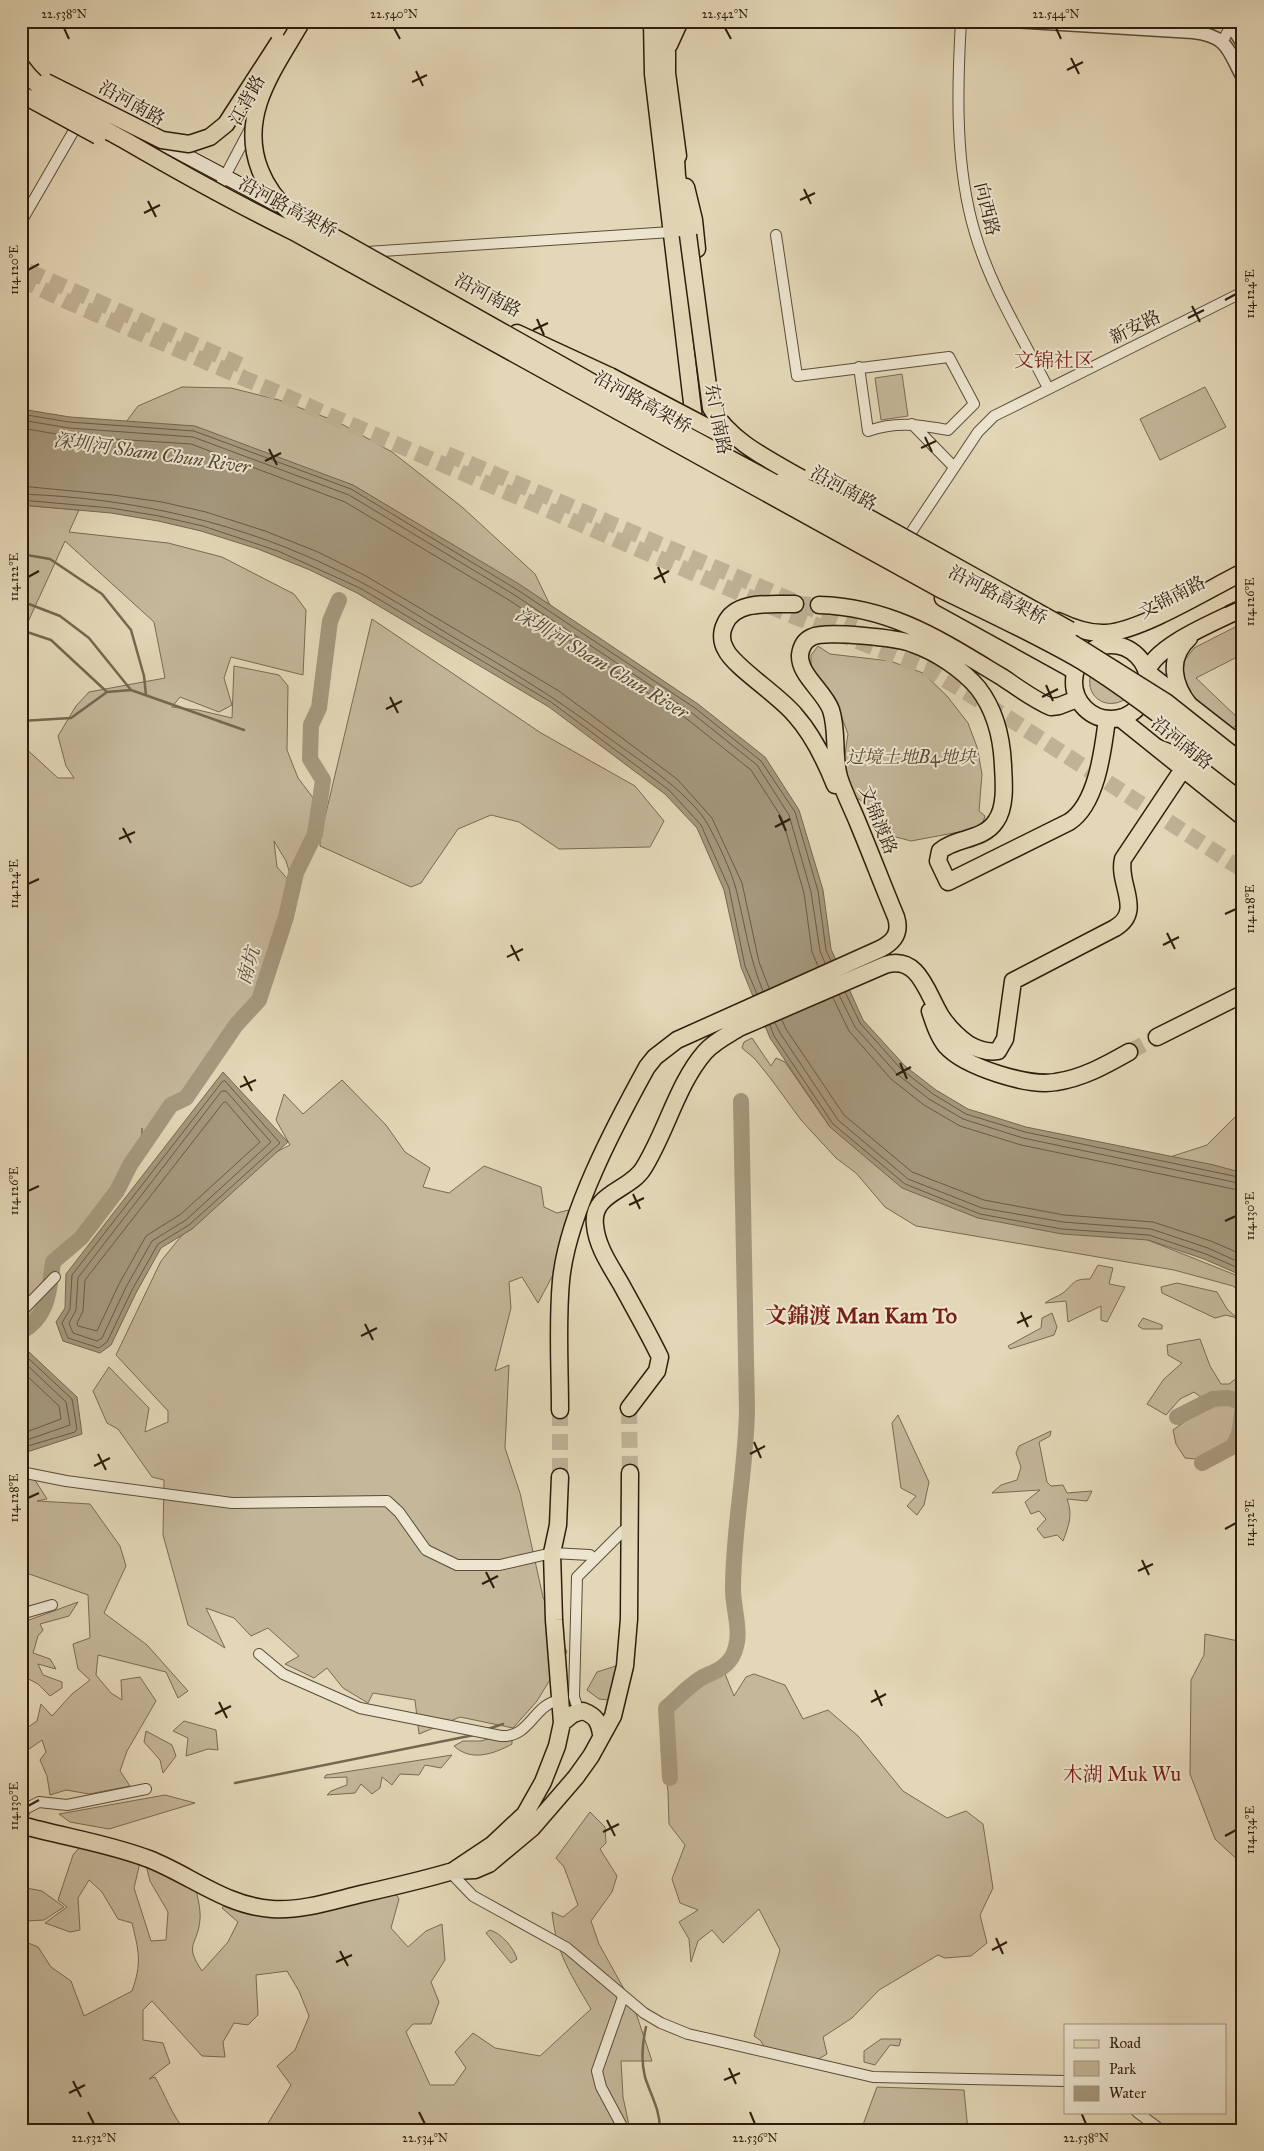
<svg xmlns="http://www.w3.org/2000/svg" width="1264" height="2151" font-family="'IM FELL Great Primer','Noto Serif SC',serif">
  <style>
    .green { fill: #c4b79a; stroke: #796a52 }
    .water { fill: #a5987d; stroke: #75674f }
    .lines { fill: none; stroke-linecap: round; stroke-linejoin: round }
    .shore { stroke: #6a5a44; stroke-width: 1 }
    .stream { stroke: #75674f; stroke-width: 2.5 }
    .river { stroke: #a5987d; stroke-width: 16 }
    .primary-tunnel { stroke: #bfb295; stroke-width: 16; stroke-dasharray: 16 8; stroke-linecap: butt }
    .trunk-tunnel { stroke: #bfb295; stroke-width: 16; stroke-dasharray: 16 8; stroke-linecap: butt }
    .minor-casing { stroke: #5b4c36; stroke-width: 12 }
    .tertiary-casing { stroke: #5b4c36; stroke-width: 15 }
    .secondary-casing { stroke: #2e1d0b; stroke-width: 16 }
    .primary-casing { stroke: #2e1d0b; stroke-width: 19 }
    .trunk-casing { stroke: #2e1d0b; stroke-width: 19 }
    .minor { stroke: #ede5d0; stroke-width: 10 }
    .tertiary { stroke: #ede5d0; stroke-width: 12 }
    .secondary { stroke: #ede5d0; stroke-width: 14 }
    .primary { stroke: #e3d7b7; stroke-width: 16 }
    .trunk { stroke: #e3d7b7; stroke-width: 16 }
    .trunk-bridge-casing { stroke: #2e1d0b; stroke-width: 19; stroke-linecap: butt }
    .trunk-bridge { stroke: #e3d7b7; stroke-width: 16 }
    .ticks { fill: none; stroke: #2e1d0b; stroke-width: 2 }
    .labels { text-anchor: middle; dominant-baseline: central; stroke-width: 4; stroke-linejoin: round; paint-order: stroke }
    .street-label { font-size: 18px; fill: #2e1d0b; stroke: #ede5d0 }
    .park-label { font-size: 18px; font-style: italic; fill: #5b4b36; stroke: #ede5d0 }
    .water-label { font-size: 19px; font-style: italic; fill: #584833; stroke: #ede5d0 }
    .quarter-label { font-size: 20px; fill: #7a1f14; stroke: #ede5d0 }
    .district-label { font-size: 22px; font-weight: bold; fill: #7a1f14; stroke: #ede5d0 }
    .neatline { fill: none; stroke: #2e1d0b; stroke-width: 2 }
    .ticks-label { font-size: 12px; text-anchor: middle; fill: #2e1d0b }
  </style>
  <rect width="100%" height="100%" fill="#e3d7b7"/>
  <filter id="stains"><feTurbulence type="fractalNoise" baseFrequency=".004" numOctaves="4"/><feColorMatrix values="0 0 0 0 .2 0 0 0 0 .09 0 0 0 0 .02 0 0 0 .5 -.17"/></filter>
  <radialGradient id="worn" r=".72"><stop offset=".6" stop-color="#630" stop-opacity="0"/><stop offset="1" stop-color="#630" stop-opacity=".3"/></radialGradient>
  <path class="green" d="M902,374L908,416L881,420L875,378Z
    M182,387L231,388L279,400L338,422L392,452L462,507L535,574L550,605L353,485L126,422L138,406Z
    M1205,387L1226,427L1160,460L1140,419Z
    M21,505L79,510L69,532L168,543L222,557L294,594L306,610L303,675L231,657L224,678L232,705L219,712L180,697L172,707L198,710L232,718L234,666L279,675L288,686L287,750L298,778L314,799L300,877H291L286,861L274,841L277,867L293,885L259,1000L241,1020L186,1098L171,1105L143,1144L142,1128L141,1148L108,1203L53,1262L45,1307L39,1317L21,1329V744L58,778H74L66,766L58,736L76,706L89,692L165,678L154,622L65,541L27,624L21,629Z
    M372,619L541,733L635,786L664,821L650,847L559,849L519,822L491,815L458,829L421,883L411,887L320,846V838Z
    M1243,623V654L1196,678L1240,720L1230,732L1187,692L1179,668L1194,648Z
    M818,646L830,654L890,661L923,673L947,696L968,723L977,747L982,774L979,811L985,816L983,822L975,829L911,841L896,837L878,827L867,804L850,794L842,774L848,734L839,710L811,669V655Z
    M1111,660L1118,661L1129,670L1127,698C1106,713 1082,695 1092,671Z
    M752,1038L771,1066L776,1058L785,1062L830,1127L1148,1240L1243,1278V1295L1233,1286L1174,1270L916,1226L885,1207L856,1173L836,1158L801,1120L771,1079L755,1059L742,1048L744,1042Z
    M342,1080L386,1125L405,1152L430,1168L423,1187L449,1193L484,1166L541,1187L544,1207L557,1213L591,1204L538,1303L522,1277L509,1282L511,1308L495,1371L509,1365L505,1448L520,1493L543,1597L567,1652L537,1701L513,1728L460,1717L419,1734L415,1700L373,1693L368,1703L343,1688L327,1668L314,1678L285,1664L299,1656L268,1628L251,1636L234,1618L206,1608L225,1648L188,1625L163,1535L164,1480L152,1477L118,1429L107,1423L93,1391L109,1367L149,1408L145,1432L168,1422V1411L116,1355L161,1261L195,1219L260,1160L290,1145L276,1120L284,1094L303,1114Z
    M1243,1113V1173L1170,1157L1207,1145L1235,1117Z
    M1098,1265L1113,1268L1109,1284L1125,1287L1107,1322L1101,1320V1306L1068,1322L1066,1301L1045,1303C1050,1299 1057,1297 1063,1293C1075,1283 1072,1279 1090,1279Z
    M1177,1283L1217,1292L1227,1309L1237,1318L1226,1315L1215,1318L1162,1293L1161,1287Z
    M1052,1313L1057,1327L1054,1335L1010,1349L1008,1346L1041,1328L1042,1318Z
    M1143,1318L1162,1325V1329H1143L1138,1326Z
    M1200,1339L1210,1366L1221,1384H1229L1243,1373V1389L1240,1392L1243,1399V1434L1196,1459L1185,1458L1176,1444L1173,1430L1202,1409V1398L1194,1392L1180,1399L1166,1415L1147,1404L1164,1379L1182,1363L1168,1355L1167,1345Z
    M898,1415L929,1482L924,1505L917,1515L907,1506L916,1496L901,1488L892,1423Z
    M1051,1431L1050,1436L1039,1442L1047,1482L1051,1486L1063,1485L1067,1493L1092,1491L1087,1501L1067,1499C1073,1515 1069,1525 1063,1541L1057,1535L1044,1538L1037,1529L1046,1519L1039,1511L1031,1514L1025,1502L1040,1490L992,1493L1001,1485L1017,1480L1021,1467L1016,1453L1019,1446Z
    M24,1477H33L47,1499L37,1501L90,1504L120,1546L126,1566L104,1613L147,1645L188,1691L178,1698L166,1672L98,1655L96,1675L111,1693L122,1700L121,1680L140,1677L156,1701L127,1751L120,1771L130,1786L89,1794L66,1790L50,1795L47,1776L40,1760L46,1752L42,1740L22,1754L21,1732L37,1721L41,1704L52,1716L72,1694L90,1680L78,1669L73,1644L90,1638L88,1595L21,1571V1493H24Z
    M78,1602L69,1616L40,1624L43,1630L38,1636L33,1653L50,1659L56,1669L38,1664L43,1675L62,1682V1688L50,1696L38,1684L21,1675V1623Z
    M1205,1634L1243,1642V1865L1215,1839L1190,1774L1191,1680L1204,1655Z
    M619,1665L613,1694L608,1700L599,1699L587,1690L597,1672Z
    M723,1669L734,1696L746,1677L754,1674L785,1685L803,1719L828,1710L858,1736L903,1791L947,1818L966,1811L983,1824L993,1888L980,1915L987,1943L971,1956L945,1958L938,1955L879,1990L852,2018L823,2037L827,2054L815,2061L767,2053L761,2041L754,2036L780,1950L759,1909L723,1943L712,1930L698,1941L691,1962L689,1939L679,1922L698,1910L680,1903L672,1879L685,1845L669,1824L668,1791L661,1750L666,1732L661,1720V1708L699,1677Z
    M184,1721L216,1730L218,1750L208,1749L186,1756L188,1738L173,1731Z
    M146,1731L172,1745L176,1756L163,1773L160,1760L144,1742Z
    M512,1732V1744C494,1754 471,1762 454,1746L463,1741H481Z
    M452,1755L441,1768L425,1765L419,1775L400,1774L392,1785L382,1777L380,1788L372,1794L361,1784L355,1793L327,1795L331,1791L347,1785V1777L324,1778L326,1775Z
    M165,1795L195,1803L109,1829L70,1822L59,1814Z
    M590,1812L605,1827L606,1843L600,1849L617,1876L612,1892L591,1921L599,1944L634,2007L652,2061H621L623,2097L630,2130H246L251,2126L267,2125L291,2085L277,2066L295,2050L309,2016L299,1991L287,1971L256,1975L258,2015L248,2025L234,2023L223,2042L225,2057L202,2056L152,2001L143,2010V2040L163,2043L170,2063L149,2079L155,2077C165,2094 172,2116 185,2130H21V1940L38,1947L51,1967L71,1981L84,2016L132,1991C142,1963 139,1952 132,1923L118,1919L102,1892L89,1880L78,1898L80,1930L70,1932L45,1923L67,1907L58,1900L73,1855L87,1839L142,1854L134,1888L151,1941L166,1940L168,1912L150,1881L145,1861L196,1887C197,1897 201,1909 200,1919C198,1946 183,1943 202,1971L228,1942L238,1922L222,1908L227,1901L274,1914L393,1889L399,1899L391,1928L408,1947L426,1931L442,1924L445,1960L431,1982L439,2002L431,2024H413L406,2032L430,2085H454L466,2068L455,2052L473,2033L495,2048L540,2056L591,2009C571,1975 556,1953 552,1912L563,1917L578,1905L564,1867L556,1858Z
    M21,1887L42,1891L64,1907L44,1920L26,1921L21,1926Z
    M490,1930C501,1933 514,1948 517,1959L511,1963L486,1933Z
    M881,2039H901L899,2046L890,2045L875,2065L864,2062V2051Z
    M877,2087L964,2090L968,2130H861Z"/>
  <path class="water" d="M21,409L70,417L195,426L353,485L519,584L698,704L765,757L799,810L823,890L831,949L863,1020L905,1066L936,1090L968,1109L1026,1127L1214,1165L1243,1173V1276L1204,1259L1148,1240L1062,1234L978,1218L902,1188L830,1127L770,1038L741,967L724,890L697,828L665,794L549,707L357,593L310,570L258,549L201,531L158,521L111,513L21,505Z
    M223,1072L288,1142L192,1229L161,1248L136,1293L111,1345L100,1353L63,1341L56,1322L65,1308L66,1274Z
    M29,1352L77,1397L82,1434L21,1454V1355Z"/>
  <g class="lines">
    <path class="shore" d="M21,414L69,422L194,431L351,489L516,589L695,708L761,761L795,812L818,891L826,950L831,961
      M21,420L69,428L193,437L349,495L513,594L692,713L757,765L789,815L811,892L820,951L825,963
      M21,428L68,436L191,444L345,502L509,600L687,719L751,770L782,818L804,893L812,952L818,966
      M21,486L113,495L162,502L206,512L265,531L318,552L366,576L559,691L677,779L712,818L742,883L759,962L769,988
      M21,494C134,498 244,523 345,574C382,592 417,615 453,637C504,667 555,697 602,733C633,756 688,791 707,823C717,841 731,870 736,889C745,924 749,958 763,991
      M21,500L111,508L159,516L203,526L278,551L360,588L551,702L669,790L701,825L729,888L745,966L757,994
      M845,992L860,1023L901,1069L933,1094L966,1114L1025,1132L1243,1178
      M839,995L855,1027L897,1074L929,1099L963,1119L1023,1138L1243,1184
      M833,998L849,1031L891,1079L924,1105L960,1126L1021,1145L1243,1191
      M782,1020L786,1029L844,1115L912,1172L984,1200L1064,1215L1153,1222L1211,1241L1243,1255
      M775,1023L780,1033L838,1120L908,1179L982,1208L1063,1222L1151,1229L1208,1248L1243,1264
      M770,1025L774,1036L833,1124L905,1184L980,1214L1062,1229L1149,1235L1206,1254L1243,1270
      M225,1081L280,1143L189,1225L158,1244L132,1290L107,1342L99,1348L68,1338L62,1323L70,1309L72,1275L222,1082Z
      M222,1091H226L271,1142L186,1220L152,1241L126,1287L102,1338L97,1341L73,1333L69,1323L76,1310L78,1278Z
      M226,1102L260,1142L181,1214L146,1236L119,1284L97,1331L78,1326L77,1323L83,1311L85,1280L223,1103Z
      M21,1360L29,1359L72,1399L77,1429L75,1432L21,1448
      M21,1366H28L66,1402L70,1425L21,1442
      M21,1373L25,1374L59,1406L61,1419L21,1434"/>
    <path class="stream" d="M21,554L50,559L102,594L131,630L144,676L146,695
      M21,601L60,616L89,638L131,690
      M21,630L51,640L107,692
      M21,721L71,718L107,692L131,690L244,730
      M488,1729L503,1724
      M235,1783L474,1735
      M646,2027C642,2044 641,2061 645,2077C651,2096 660,2109 660,2130"/>
    <path class="river" d="M21,1332C49,1316 49,1291 53,1262L81,1238L117,1191L130,1165L171,1105L186,1098L236,1025L259,1000L286,917L296,873L315,834L323,780L310,759L311,725L319,708L330,621L339,600
      M1177,1417L1213,1399L1228,1398L1243,1402
      M1202,1463L1232,1447C1242,1435 1240,1421 1243,1407
      M670,1778L666,1708C678,1698 691,1683 705,1676C716,1671 725,1668 732,1657C744,1635 733,1612 733,1589C733,1529 746,1470 747,1410L741,1101"/>
    <path class="primary-tunnel" d="M795,604L819,605
      M1129,1052L1157,1037
      M629,1408L630,1473
      M560,1410V1477"/>
    <path class="trunk-tunnel" d="M28,271L243,366
      M21,279L66,301L788,614L926,668L1010,719L1243,870
      M447,454L855,627"/>
    <defs>
      <path id="minor" d="M961,21C957,90 955,167 975,233C991,288 1023,338 1048,388
        M1223,41L1231,25L1237,21
        M215,195L252,125
        M21,222L80,120
        M776,235L797,376L949,357L974,404L948,430C918,425 898,421 868,431L859,367
        M367,252L671,232
        M912,424L954,467
        M904,543L978,432L994,416L1243,292
        M21,1312L55,1277
        M21,1472L66,1481L232,1503L387,1501L399,1512L426,1550L457,1565H500L552,1553L590,1555L594,1559
        M21,1614L52,1605
        M259,1654L283,1674L360,1708L501,1736C529,1738 533,1707 556,1701L561,1704
        M579,1712L574,1697L577,1577L623,1531
        M21,1822L25,1809L39,1802L67,1805L146,1789
        M450,1872L473,1896L567,1948L644,2013L661,2023L688,2034L873,2077L1065,2081
        M623,1997L597,2071L601,2087L624,2130
        M1137,2112L1161,2130"/>
      <path id="tertiary" d="M1010,21L1193,32C1228,36 1228,50 1243,78
        M1225,21L1231,25L1243,44"/>
      <path id="secondary" d="M21,85L43,97
        M160,142L282,207"/>
      <path id="primary" d="M652,21L653,74L695,428L701,453
        M667,21V73L678,156
        M669,45L680,21
        M686,187L694,220L697,249
        M712,437L776,473
        M943,598L1075,671
        M795,604C772,605 736,599 725,624C721,632 721,642 726,650C734,667 780,696 795,715C813,735 825,760 835,785
        M819,605C892,607 942,641 1002,677C1017,687 1034,700 1051,707L1059,706L1077,699
        M1147,672L1243,747
        M1120,718L1243,817
        M930,1011C934,1023 938,1036 946,1046C965,1067 1028,1087 1056,1082C1083,1078 1106,1065 1129,1052
        M1157,1037L1243,994
        M629,1408L657,1371L660,1357C648,1332 634,1308 621,1284C610,1265 597,1247 595,1225C591,1193 629,1191 643,1169C666,1133 677,1084 705,1052C715,1041 728,1035 739,1028L885,965C919,954 927,994 941,1016C948,1027 957,1036 968,1044C977,1049 987,1053 998,1051L1005,1039L1013,981L1115,928C1144,911 1117,884 1123,859L1183,769
        M560,1410C560,1367 557,1324 561,1281C567,1215 615,1125 647,1067L655,1057L677,1040L880,949C894,942 901,933 896,917C883,886 871,854 858,823C852,808 844,793 839,777C833,756 838,731 831,710C824,691 799,675 800,655C801,647 805,640 812,637C825,630 898,638 913,644C936,652 962,669 978,688C995,710 1002,739 1003,766C1004,783 1006,807 996,821C983,841 956,837 940,851L938,861L948,882L1069,822C1097,804 1103,750 1107,719
        M562,1723L573,1714L583,1711C596,1716 599,1722 601,1734
        M21,1825C64,1837 107,1843 149,1859C190,1875 226,1906 272,1909C302,1911 332,1901 361,1894C392,1887 423,1880 453,1871L475,1870L489,1864L532,1828L576,1777L591,1756L613,1716L625,1666L629,1619L630,1473
        M453,1871L492,1845L525,1814L543,1782L557,1746L562,1723L554,1620L552,1553L558,1525L560,1477"/>
      <path id="trunk" d="M675,143L677,176L688,235
        M517,333L610,376
        M1058,621C1073,628 1089,634 1106,633C1141,631 1209,589 1243,572
        M1189,638C1167,658 1173,685 1190,706
        M1074 682a37 37 0 1 1 74 0a37 37 0 1 1-74 0Z
        M1147,672C1155,645 1218,621 1243,608
        M1158,748L1186,759L1243,799"/>
    </defs>
    <use href="#minor" class="minor-casing"/>
    <use href="#tertiary" class="tertiary-casing"/>
    <use href="#secondary" class="secondary-casing"/>
    <use href="#primary" class="primary-casing"/>
    <use href="#trunk" class="trunk-casing"/>
    <use href="#minor" class="minor"/>
    <use href="#tertiary" class="tertiary"/>
    <use href="#secondary" class="secondary"/>
    <use href="#primary" class="primary"/>
    <use href="#trunk" class="trunk"/>
    <defs>
      <path id="trunk-bridge" d="M302,21C275,68 238,114 260,170C267,188 277,201 291,213L684,434L1072,643L1166,702L1243,763
        M21,66C46,101 89,120 126,141C181,173 237,204 294,232L940,589C987,612 1035,634 1080,660C1137,695 1189,739 1243,780
        M46,82L162,140L189,144L210,137L226,124L279,42
        M21,94L98,136
        M688,235L711,408C731,442 768,459 801,478
        M610,376L730,439
        M785,478L844,504L1070,630"/>
    </defs>
    <use href="#trunk-bridge" class="trunk-bridge-casing"/>
    <use href="#trunk-bridge" class="trunk-bridge"/>
  </g>
  <path class="ticks" d="M64,28L69,39M394,28L400,39M725,28L731,39M1056,28L1061,39M1071,58L1079,74M1067,70L1083,62M416,71L423,86M412,82L427,75M804,189L811,204M800,200L815,193M148,201L156,217M144,213L160,205M28,270L39,264M1225,300L1236,294M1192,306L1200,322M1188,318L1204,310M537,319L544,335M533,330L548,323M925,437L932,452M921,448L936,441M269,449L277,465M265,461L281,453M658,567L665,583M28,577L39,571M654,579L669,571M1225,607L1236,602M1046,685L1053,701M390,697L398,713M1042,697L1058,689M386,709L402,701M779,815L786,831M775,827L790,819M123,828L131,843M119,839L135,832M28,884L39,879M1225,914L1236,909M1167,933L1175,949M511,945L519,961M1163,945L1179,937M507,957L523,949M900,1063L907,1079M896,1075L911,1067M244,1076L252,1091M240,1087L256,1080M28,1191L39,1186M633,1194L640,1209M629,1205L644,1198M1225,1221L1236,1216M1021,1312L1028,1327M1017,1323L1032,1316M365,1324L373,1340M361,1336L377,1328M754,1442L761,1458M98,1454L106,1470M750,1454L765,1446M94,1466L110,1458M28,1498L39,1493M1225,1529L1236,1523M1142,1560L1149,1575M1138,1571L1153,1564M486,1572L494,1588M482,1584L498,1576M875,1690L882,1706M219,1702L227,1718M871,1702L886,1694M215,1714L231,1706M28,1806L39,1800M607,1820L615,1836M603,1832L619,1824M1225,1836L1236,1830M996,1938L1003,1954M992,1950L1007,1942M340,1951L348,1966M336,1962L352,1955M729,2068L736,2084M724,2080L740,2073M73,2081L81,2097M69,2093L85,2085M88,2112L94,2124M419,2112L425,2124M750,2112L755,2124M1081,2112L1086,2124"/>
  <g class="labels">
    <g class="street-label">
      <text transform="translate(247 100) rotate(-61)">江背路</text>
      <text transform="translate(132 103) rotate(29)">沿河南路</text>
      <text transform="translate(288 207) rotate(28)">沿河路高架桥</text>
      <text transform="translate(987 209) rotate(76)">向西路</text>
      <text transform="translate(488 295) rotate(28)">沿河南路</text>
      <text transform="translate(1135 327) rotate(-26)">新安路</text>
      <text transform="translate(643 402) rotate(29)">沿河路高架桥</text>
      <text transform="translate(718 419) rotate(79)">东门南路</text>
      <text transform="translate(844 488) rotate(29)">沿河南路</text>
      <text transform="translate(998 595) rotate(27)">沿河路高架桥</text>
      <text transform="translate(1172 597) rotate(-27)">文锦南路</text>
      <text transform="translate(1182 743) rotate(39)">沿河南路</text>
      <text transform="translate(878 820) rotate(68)">文锦渡路</text>
    </g>
    <g class="park-label">
      <text x="911" y="757">过境土地B4地块</text>
    </g>
    <g class="water-label">
      <text transform="translate(152 453) rotate(8)">深圳河 Sham Chun River</text>
      <text transform="translate(602 663) rotate(31)">深圳河 Sham Chun River</text>
      <text transform="translate(248 966) rotate(-74)">南坑</text>
    </g>
    <g class="quarter-label">
      <text x="1054" y="360">文锦社区</text>
      <text x="1122" y="1774">木湖 Muk Wu</text>
    </g>
    <g class="district-label">
      <text x="861" y="1315">文錦渡 Man Kam To</text>
    </g>
  </g>
  <rect width="1264" height="2151" fill="none" stroke="#e3d7b7" stroke-width="55"/>
  <rect x="1064" y="2024" width="162" height="90" fill="#ede5d0" stroke="#a19581"/>
  <rect x="1074" y="2040" width="25" height="8" fill="#e3d7b7" stroke="#a19581"/>
  <text x="1109" y="2048" font-size="15" fill="#2e1d0b">Road</text>
  <rect x="1074" y="2061" width="25" height="15" fill="#c4b79a" stroke="#a19581"/>
  <text x="1109" y="2074" font-size="15" fill="#2e1d0b">Park</text>
  <rect x="1074" y="2086" width="25" height="15" fill="#a5987d" stroke="#a19581"/>
  <text x="1109" y="2098" font-size="15" fill="#2e1d0b">Water</text>
  <rect x="28" y="28" width="1208" height="2096" class="neatline"/>
  <g class="ticks-label">
    <text x="64" y="18">22.538°N</text>
    <text x="394" y="18">22.540°N</text>
    <text x="725" y="18">22.542°N</text>
    <text x="1056" y="18">22.544°N</text>
    <text transform="translate(14 270) rotate(-90)" y="4">114.120°E</text>
    <text transform="translate(1250 294) rotate(-90)" y="4">114.124°E</text>
    <text transform="translate(14 577) rotate(-90)" y="4">114.122°E</text>
    <text transform="translate(1250 602) rotate(-90)" y="4">114.126°E</text>
    <text transform="translate(14 884) rotate(-90)" y="4">114.124°E</text>
    <text transform="translate(1250 909) rotate(-90)" y="4">114.128°E</text>
    <text transform="translate(14 1191) rotate(-90)" y="4">114.126°E</text>
    <text transform="translate(1250 1216) rotate(-90)" y="4">114.130°E</text>
    <text transform="translate(14 1498) rotate(-90)" y="4">114.128°E</text>
    <text transform="translate(1250 1523) rotate(-90)" y="4">114.132°E</text>
    <text transform="translate(14 1806) rotate(-90)" y="4">114.130°E</text>
    <text transform="translate(1250 1830) rotate(-90)" y="4">114.134°E</text>
    <text x="94" y="2142">22.532°N</text>
    <text x="425" y="2142">22.534°N</text>
    <text x="755" y="2142">22.536°N</text>
    <text x="1086" y="2142">22.538°N</text>
  </g>
  <rect width="100%" height="100%" filter="url(#stains)"/>
  <rect width="100%" height="100%" fill="url(#worn)"/>
</svg>
